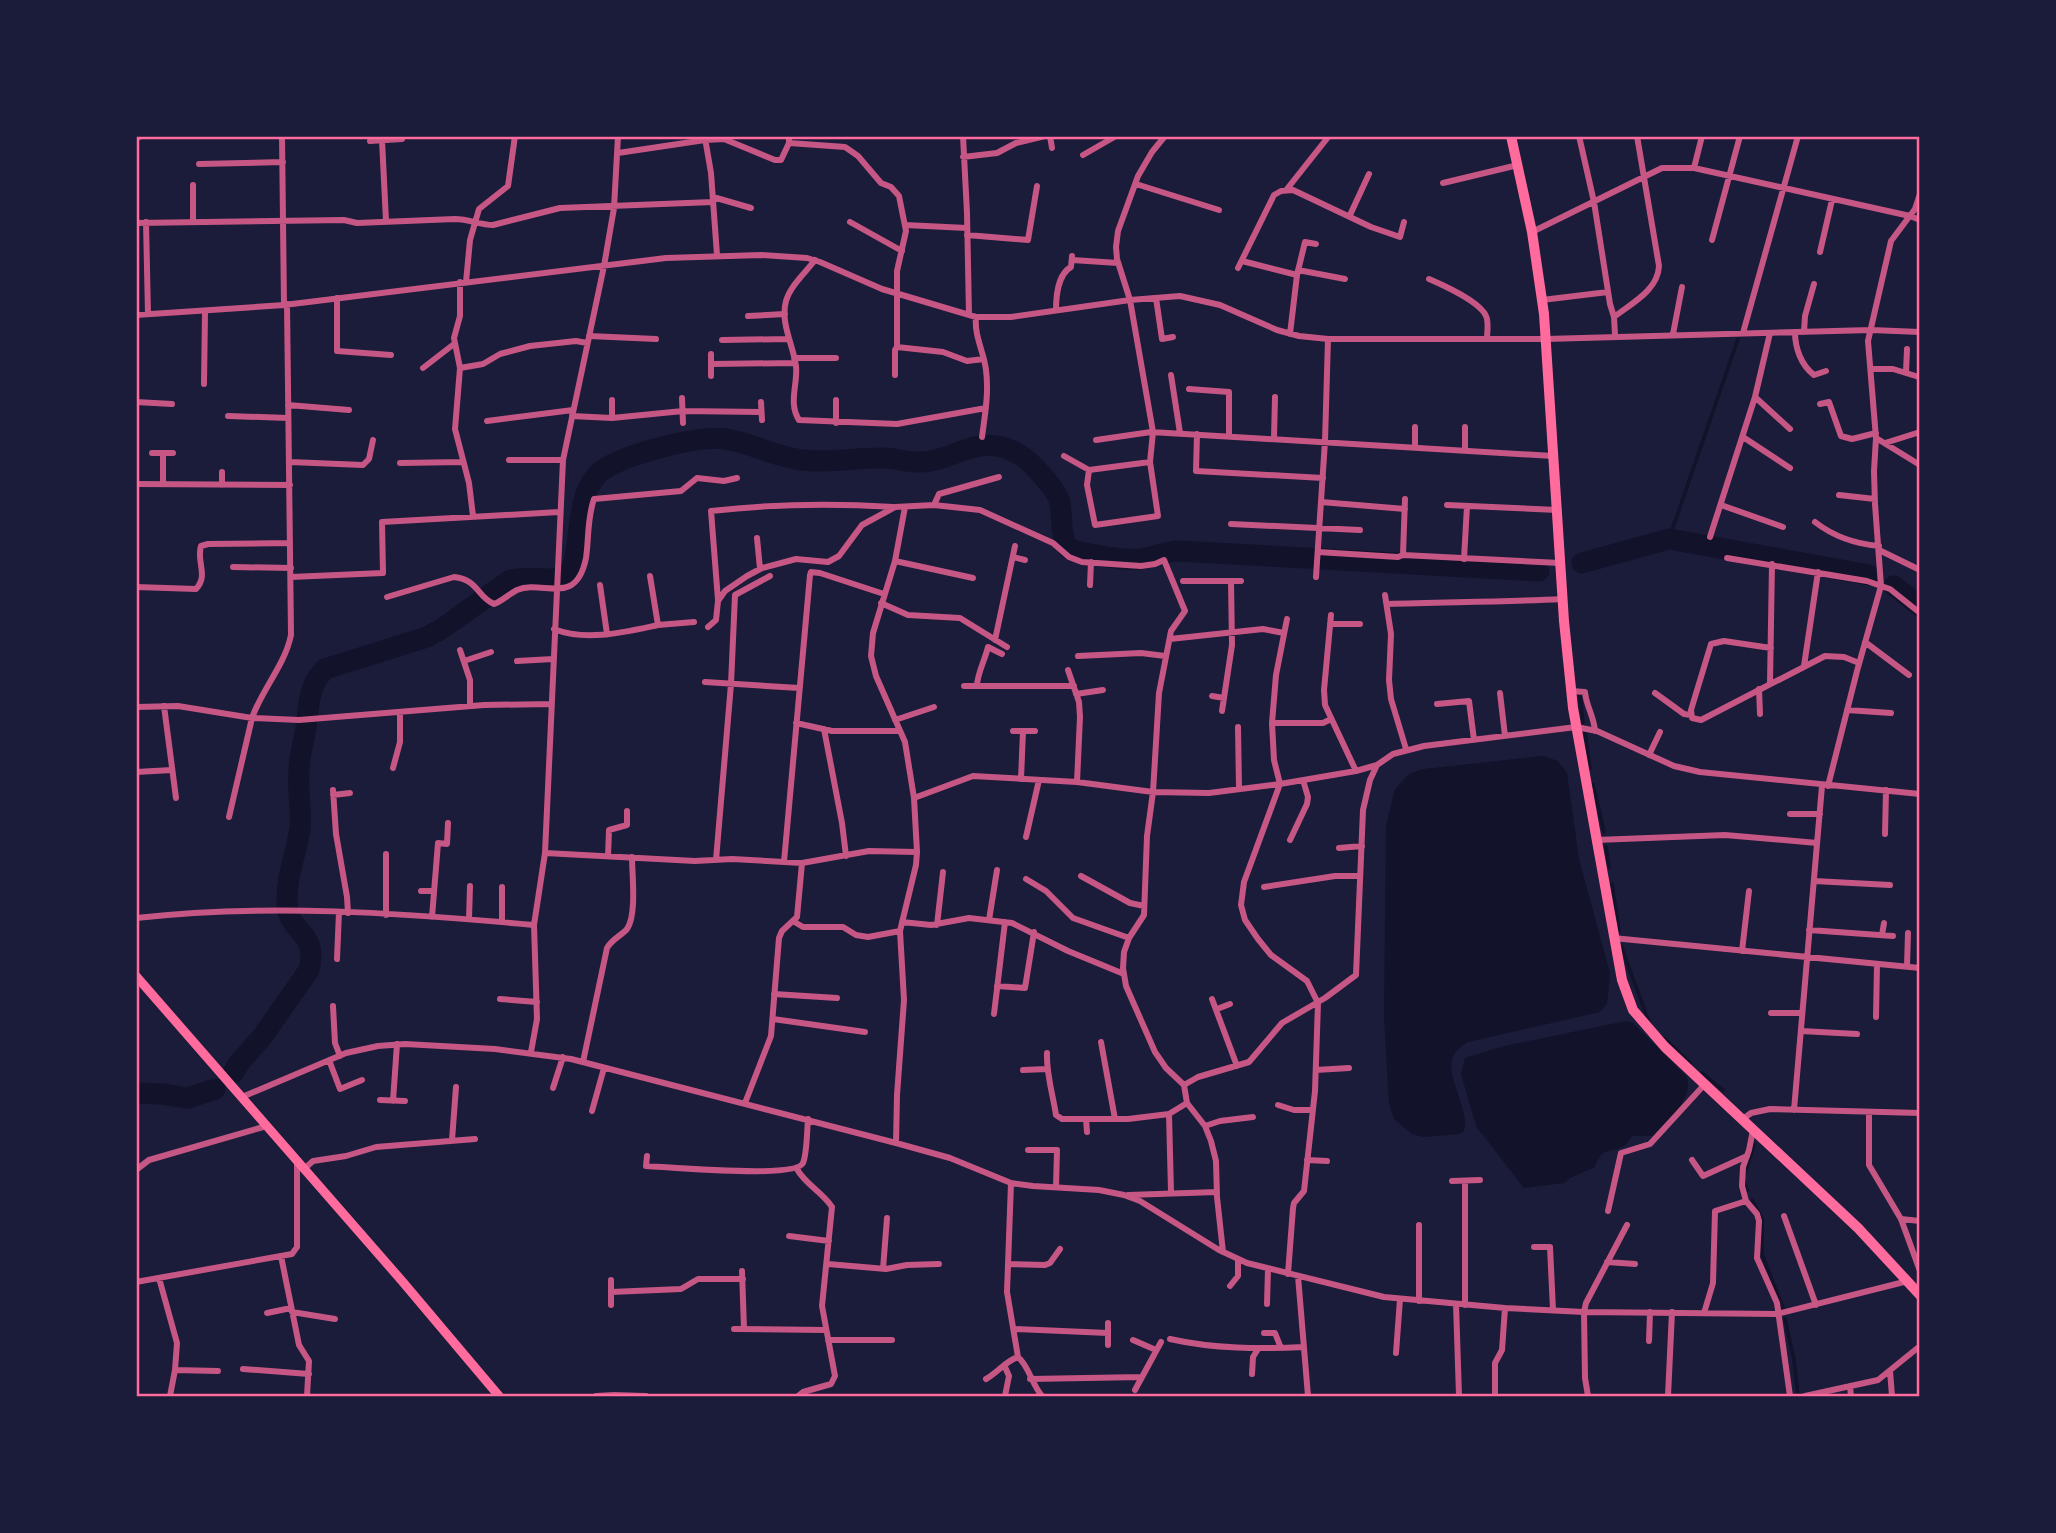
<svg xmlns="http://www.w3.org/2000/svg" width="2056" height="1533" font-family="'Times New Roman',serif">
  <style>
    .water { fill: #12122b }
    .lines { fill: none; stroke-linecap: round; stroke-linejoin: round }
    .stream { stroke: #12122b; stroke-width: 3.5 }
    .river { stroke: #12122b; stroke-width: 21 }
    .minor { stroke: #c65784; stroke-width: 6 }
    .secondary { stroke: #ff6b9d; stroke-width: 9 }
    .primary { stroke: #ff6b9d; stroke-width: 10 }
    .neatline { fill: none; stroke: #ff6b9d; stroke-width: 2.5 }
  </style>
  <rect width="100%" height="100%" fill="#1b1b3a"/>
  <path class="water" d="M1543,756L1558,761L1567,773L1579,859L1610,973L1607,1004L1600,1012L1468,1042C1429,1062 1472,1102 1464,1131L1459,1134L1424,1137L1412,1134L1394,1119L1389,1104L1384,1016L1386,825L1395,789L1410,773L1424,769Z
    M1626,1021L1633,1023L1687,1077C1694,1100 1666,1121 1653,1136H1632C1629,1140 1627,1144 1624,1146C1611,1154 1602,1145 1595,1167L1570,1178L1564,1183L1524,1188L1476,1126L1461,1074L1465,1058L1504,1046Z"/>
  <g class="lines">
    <path class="stream" d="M1669,539L1738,339
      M1580,696L1583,722
      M1585,732L1590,768
      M1593,784L1604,832
      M1606,847L1609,867
      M1612,884L1619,931
      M1621,946L1649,1022
      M1664,1038L1690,1063
      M1702,1073L1723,1090
      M1745,1173L1754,1145
      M1744,1181L1747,1190
      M1752,1200L1762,1218V1254L1783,1308
      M1785,1319L1794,1360L1798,1396"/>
    <path class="river" d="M1582,563L1669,539L1869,575
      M1894,586L1920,606
      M233,1073L239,1063L262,1037L309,970C319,930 287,933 287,903C286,878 296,854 300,829C302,810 297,790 299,770C299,756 304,742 306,728C309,706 308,685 325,669L427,637L443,628L510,580C527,576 550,581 562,578C587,572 568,493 603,470C626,454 698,435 726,439C752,443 775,457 802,460C829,463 855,458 882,458C894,458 906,462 918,462C954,463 979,429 1020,455C1032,462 1058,491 1060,503C1063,520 1059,534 1069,549C1085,554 1124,561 1141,559C1155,557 1165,551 1180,551L1539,571
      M136,1093L162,1094L188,1098L215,1089"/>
    <path class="minor" d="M282,136L284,305
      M963,136L967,213L969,315
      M1050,136L1052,148
      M1579,136L1594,202L1610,304L1614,317L1615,335
      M136,138L142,136
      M705,138L711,173L717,255
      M382,140L386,221
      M370,141L402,139
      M789,143L845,147L858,156L881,183L891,187L899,196L906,231L897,271V347L943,352L967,361L984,359
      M618,153L705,140L724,139L775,160H781L789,143V136
      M1083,155L1116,136
      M963,157L997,153L1016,143L1045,136
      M199,164L283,162
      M1694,168L1702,136
      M1443,183L1518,165
      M1136,184L1219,210
      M193,185V222
      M1287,189L1329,136
      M1920,194L1915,209L1891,241L1868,341L1876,438L1874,471L1875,504L1881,586L1890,589L1920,613
      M713,197L751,208
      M1350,215L1369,174
      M146,222L148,314
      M850,222L902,251
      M136,223L344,220L357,223L455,219C469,219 480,225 493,225L560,208L713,202
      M905,225L967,228
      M1532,232L1662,168H1694L1910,216L1920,220
      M967,235L1028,240L1037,186
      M1712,240L1740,136
      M1820,252L1832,200
      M815,260C806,272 790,286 786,301C780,323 793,344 796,366C798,384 788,403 799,420L897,424L986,408
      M1072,260L1118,263
      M1242,261L1297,275
      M1238,268L1274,195L1281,191L1293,190L1371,227L1400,237L1404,222
      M1298,270L1345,279
      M1429,279C1443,285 1480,302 1486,316C1489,322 1487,332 1487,339
      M460,282V316L454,338L460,368L455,429L469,483L473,516
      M466,282L470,240L479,209L508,186L515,136
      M337,298V351L391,355
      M1156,298L1162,339L1173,337
      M1542,300L1608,292
      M1056,310C1056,297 1058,274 1071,267L1072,256
      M136,315L284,305L666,258L761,255L807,258L820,262L882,289L976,317H1011L1130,300L1180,296L1220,305L1277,330L1299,336L1328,339H1546L1871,330L1920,332
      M748,316L785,314
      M976,317C974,336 984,352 986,370C989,393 985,414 982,437
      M1614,317C1632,303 1658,290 1659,266L1637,136
      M1795,332C1795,348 1801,365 1814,375L1826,371
      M1804,332L1805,316L1814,284
      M1743,333L1798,136
      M1290,334L1297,275L1305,242L1316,244
      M1673,334L1682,287
      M589,336L656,339
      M722,340L788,339
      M711,354V376
      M794,358H836
      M711,364L795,363
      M423,368L454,344
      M460,368L483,364L500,354L530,346L576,341L587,343
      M1871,369H1893L1919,377
      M1906,372L1907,349
      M895,375V350L897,347
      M1171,375L1180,433
      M204,384L205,312
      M1189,389L1229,392V436
      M1755,397L1790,429
      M682,398L683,423
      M836,400V423
      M136,402L172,404
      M761,402L762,420
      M1820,404L1829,402L1841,436L1852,439L1876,433
      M288,405L349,410
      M228,416L288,418
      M572,416L612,418L683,411L761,412
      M612,418V400
      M487,421L573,410
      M1197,434L1196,471L1323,478
      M1743,437L1790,468
      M1274,438L1275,397
      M1876,438L1920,465
      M1096,440L1151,432L1553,456
      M1885,443L1920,432
      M1415,447V427
      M1465,450V427
      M152,453H173
      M163,453V484
      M1064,456L1089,470
      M509,460H563
      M290,462L363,465L369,459L373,440
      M1150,462L1089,470L1087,485L1095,525L1158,516L1150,462L1153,432L1130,300L1117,259L1116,247L1118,231L1138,176L1152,152L1165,136
      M400,463L463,462
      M222,472V485
      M136,484L290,485
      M1839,495L1875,499
      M1405,499L1403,555L1560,563
      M1321,502L1405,509
      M934,505L939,494L999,477
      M1447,505L1557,510
      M1721,505L1783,527
      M1815,522C1833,536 1856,544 1879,546
      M1231,524L1360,530
      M1710,537L1755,397L1770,333
      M757,538L760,569
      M1879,550L1920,570
      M1318,552L1398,557L1403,555
      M1013,557L1025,560
      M1727,558L1867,581L1881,586L1857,671L1828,786
      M1464,559L1467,506
      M895,561L973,578
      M233,567L291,568
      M291,577L383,573L382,522L559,512
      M1316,577L1325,441L1328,339
      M1183,581H1241
      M600,585L607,634
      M1090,585L1091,562
      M136,587L196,589C209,575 196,562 201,546L208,544L290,543
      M1385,595L1391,634L1389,680L1391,699L1406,749
      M387,597L454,577C479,580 476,596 494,604C502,601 509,594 517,590C543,579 576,608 586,558C589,538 587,519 594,499L681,491L697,478L724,481L737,478
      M718,600L711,511C772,504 832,503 893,507
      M881,603L908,615L960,618L1007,647
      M1387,604C1445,602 1503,602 1562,599
      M1331,615L1324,690L1325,705L1356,771
      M1287,619L1276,675L1272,723L1274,760L1280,784L1244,882L1241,905L1245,920L1258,939L1271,955L1307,981L1318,1003L1315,1091L1304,1191L1294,1203L1293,1208L1288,1274
      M1330,624H1360
      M658,625L694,622
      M708,627L716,620L718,601L725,591L747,576L762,568L796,559L828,562L839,556L862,525L895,507L934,505L980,510L1053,543L1069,557L1082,562L1141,566L1155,564L1164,560L1185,611L1171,631L1159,693L1153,792L1147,836L1144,915L1129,938L1124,952L1123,968L1126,986L1155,1052L1166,1068L1184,1085L1187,1103L1205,1126L1211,1141L1216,1161L1217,1197L1223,1252
      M554,629C586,642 625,632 658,625L650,576
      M1170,639L1263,629L1284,633
      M995,640L1015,546
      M1865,642L1909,675
      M1771,648L1724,641L1711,644L1691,710L1692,718L1701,720L1825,656L1844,657L1859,663
      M460,650L470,680V706
      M1078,656L1141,653L1165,656
      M464,661L491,652
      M517,661L553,659
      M1804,666L1818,572
      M1068,670L1079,702L1080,717L1077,782
      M705,682L799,688
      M1770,683L1772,564
      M964,686H1074
      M977,686C977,674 985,660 988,647L1002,654
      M1759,689L1760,714
      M1571,691L1585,692C1586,706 1594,716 1595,731
      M1500,693L1505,736
      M1655,693L1684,714L1691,715
      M1076,694L1103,690
      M1212,696L1224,698
      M1437,704L1469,701L1474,740
      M164,706L176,798
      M136,707L178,706L252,718L299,720L484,705L551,704
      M1847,710L1891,713
      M1222,711L1232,645L1231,581
      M895,720L934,707
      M796,723L832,731H899
      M1272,723H1323L1331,719
      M1238,727L1239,789
      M824,729L842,823L846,856
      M1013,731H1035
      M1649,755L1660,732
      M393,768L400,742V712
      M136,772L172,770
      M1021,779L1023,731
      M333,790L336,834L347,897L348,913
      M333,795L350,793
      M914,798L973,776L1077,782L1153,792L1209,793L1280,784L1356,771L1377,765L1393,754L1424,746L1576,727L1597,731L1674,766L1700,772L1920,794
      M1790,814H1820
      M229,817L252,718C262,689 285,665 291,635L287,304
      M1885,834L1886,790
      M1026,837L1039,780
      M1290,840L1307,804L1308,797L1303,780
      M1596,840L1725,835L1817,843
      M1339,848L1362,846
      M545,853L695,861L732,859L802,863L869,851L917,852L914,798L905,742L876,676L871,656L873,633L895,561L905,507
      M386,854V915
      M608,856L609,830L627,825V811
      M716,860L731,684L735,595L770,576
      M784,862L810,575L811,572L820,573L884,594
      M1081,876L1130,903L1144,906
      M1026,879L1046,891L1073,918L1129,938
      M1814,881L1890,885
      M1264,887L1335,876H1360
      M421,891H433
      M432,917L438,843L447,844L448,823
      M136,918C268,903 402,913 534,925
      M469,919L470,886
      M989,920L997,870
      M793,921L803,927H843L856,935L868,937L900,931
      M502,922V887
      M902,922L931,925L969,918L1012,923L1068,951L1124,974
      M937,925L943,872
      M1809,930L1893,936
      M1882,935L1884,923
      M1613,938L1920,968
      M1742,951L1749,891
      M337,959L339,912
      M1907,966L1908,933
      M997,986L1025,988L1034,932
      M774,994L837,998
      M500,999L537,1002
      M1212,999L1237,1066
      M333,1006L335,1043L340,1056
      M1217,1009L1230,1004
      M1771,1013H1802
      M994,1014L1005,922
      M1876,1017L1877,964
      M773,1019L865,1032
      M1801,1031L1857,1034
      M1101,1042L1115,1119
      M531,1052L537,1019L534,925L545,853L563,460L604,266L614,208L618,136
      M1047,1053C1046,1073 1053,1095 1056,1115L1062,1119H1128L1169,1114L1187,1103
      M329,1060L340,1089L362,1080
      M583,1062L607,948C612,939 621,936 627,929C637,915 632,874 632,857
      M1023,1070L1046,1069
      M1316,1070L1349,1068
      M1184,1085L1198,1077L1249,1062L1282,1023L1325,998L1356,975L1363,810L1370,780L1377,765
      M553,1088L563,1057
      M242,1097L346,1053L378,1046L405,1044L495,1049L571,1059L896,1143L950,1158L1011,1183L1033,1186L1099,1190L1124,1195L1140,1201L1219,1250L1247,1263L1384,1297L1505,1308L1584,1312L1777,1314L1908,1281
      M380,1100L405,1101
      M393,1101L397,1044
      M745,1103L771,1036L779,938L782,931L797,917L802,863
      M1278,1105L1294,1110H1311
      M1794,1110L1822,786
      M592,1111L604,1068
      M1869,1112V1165L1901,1219L1920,1271
      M1169,1114L1171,1192
      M1086,1119L1087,1132
      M1743,1119L1751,1113L1770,1109L1920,1113
      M1205,1126L1220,1121L1253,1117
      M1753,1130L1749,1150L1743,1167L1742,1186L1746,1201L1757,1214L1759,1221L1757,1258L1777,1303L1790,1396
      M452,1140L456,1087
      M896,1143L897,1095L904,1000L900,931L916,865L917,852
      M1028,1150H1057L1056,1187
      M647,1156L646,1166C668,1167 796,1179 803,1163C807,1154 807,1130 808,1119
      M1307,1160L1327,1161
      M1692,1160L1703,1176L1747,1156
      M304,1169L313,1161L346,1156L376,1147L475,1139
      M797,1169C805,1184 822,1192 832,1207L822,1306L835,1376L831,1384L803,1392L798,1396
      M136,1170L149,1160L267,1126
      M1452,1181L1480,1180
      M1011,1183L1007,1292L1018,1357
      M1128,1195L1217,1192
      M1608,1211L1621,1153L1650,1144L1705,1084
      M1784,1216L1816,1305
      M1901,1219L1920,1221
      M789,1236L829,1241
      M1534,1247H1550L1553,1310
      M281,1256L299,1345L309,1361L307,1396
      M1607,1262L1635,1264
      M828,1264L886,1269L907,1265L939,1264
      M1009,1264L1045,1265L1050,1263L1060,1249
      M883,1269L887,1218
      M742,1271L744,1329
      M1298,1276L1308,1396
      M159,1278L177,1343L175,1370L170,1396
      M611,1280V1305
      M136,1282L292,1254L297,1247V1161
      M1230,1286L1238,1276V1259
      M611,1292L681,1289L698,1279H743
      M1419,1301V1225
      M1267,1304L1268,1269
      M1456,1304L1459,1396
      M1465,1305V1181
      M292,1312L335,1319
      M267,1313L291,1308
      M1704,1313L1713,1283L1715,1211L1746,1201
      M1108,1323V1345
      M734,1329L826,1330
      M1015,1329L1108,1333
      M1264,1333H1275L1281,1348
      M1170,1339C1214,1349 1260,1349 1304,1347
      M828,1340H892
      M1133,1340L1156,1350
      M1649,1341L1650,1312
      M1396,1353L1400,1299
      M1005,1367L1009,1376L1005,1396
      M243,1369L309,1374
      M175,1370L218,1371
      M1890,1371L1892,1396
      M1252,1374L1253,1357L1258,1349
      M986,1379C997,1373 1007,1360 1018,1357C1029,1366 1032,1385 1042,1396
      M1030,1379L1142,1377
      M1850,1386L1851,1396
      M1135,1390L1161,1342
      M596,1396L614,1395L646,1396
      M1495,1396V1363L1502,1350L1505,1308
      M1588,1396L1585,1378L1584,1312L1586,1303L1627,1225
      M1668,1396L1672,1312
      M1805,1396L1878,1380L1920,1346"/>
    <path class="secondary" d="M136,976L402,1281L499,1396"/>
    <path class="primary" d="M1511,136L1532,232L1544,314L1564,621L1573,708L1622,980L1633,1010L1665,1047L1858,1228L1920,1295"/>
  </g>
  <rect width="2056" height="1533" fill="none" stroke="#1b1b3a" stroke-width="276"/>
  <rect x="138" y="138" width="1780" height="1257" class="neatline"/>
</svg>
